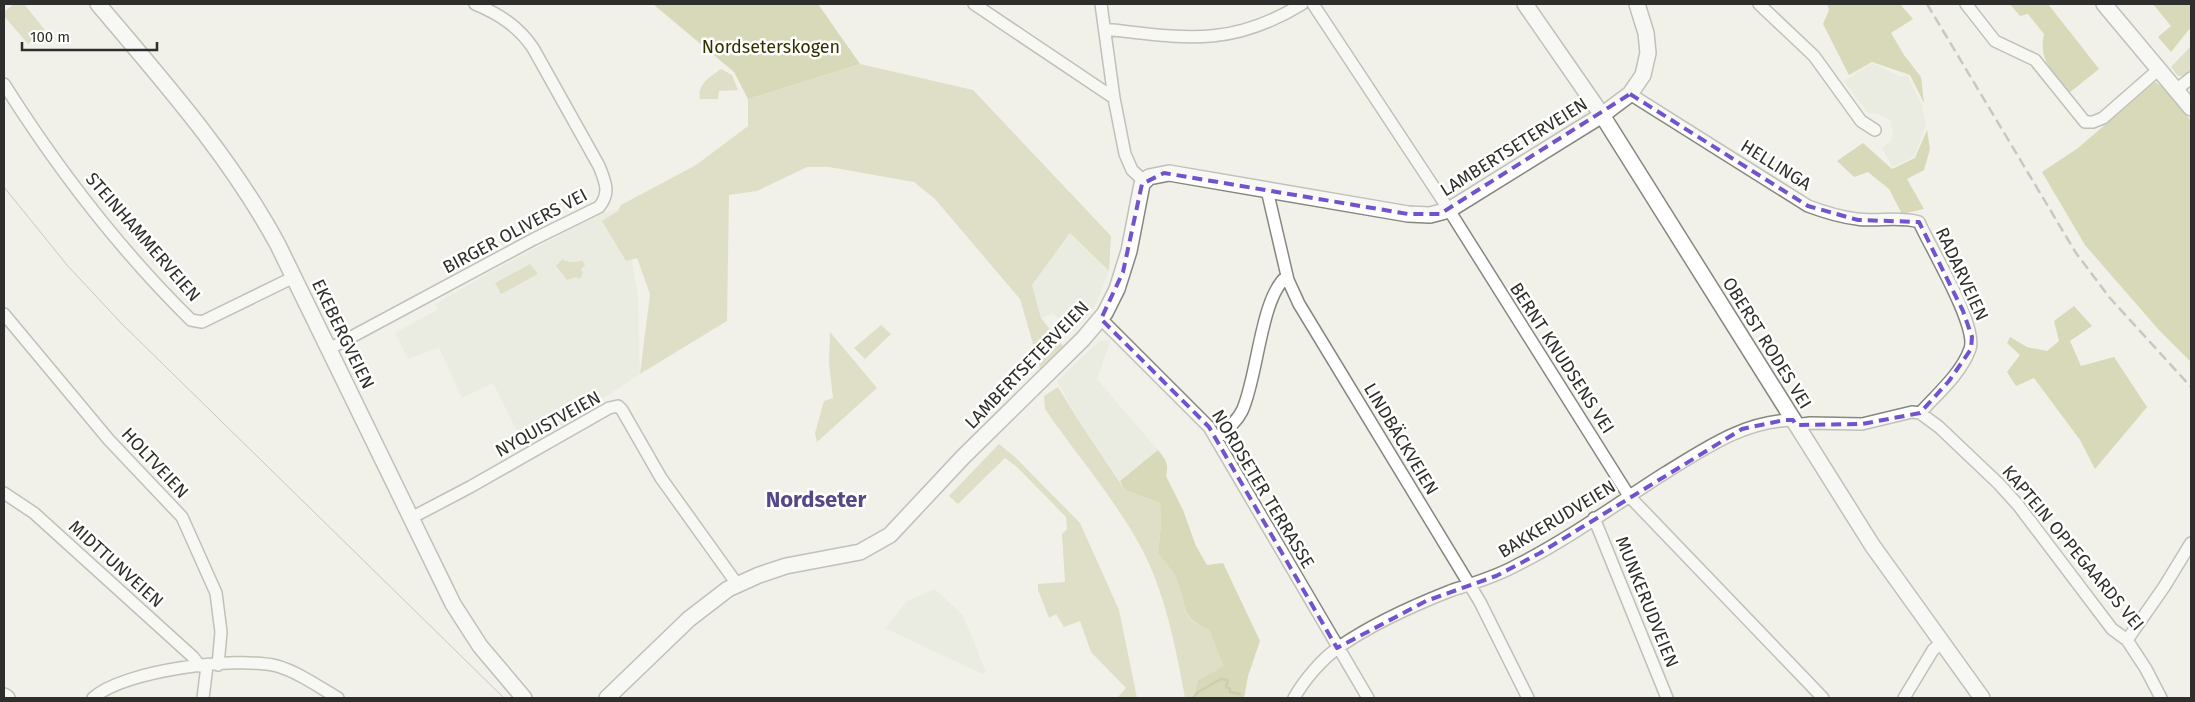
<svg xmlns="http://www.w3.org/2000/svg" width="2195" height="702" font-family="'Fira Sans',sans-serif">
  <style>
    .built { fill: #e5e7d8 }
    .green { fill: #c8cb9b }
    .forest { fill: #b8bc7d }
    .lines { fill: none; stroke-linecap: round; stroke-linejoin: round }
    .stream { stroke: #a2a567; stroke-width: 2.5 }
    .street-casing { stroke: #878780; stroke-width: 14 }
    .secondary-casing { stroke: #878780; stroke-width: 18 }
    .street { stroke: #fff; stroke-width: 11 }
    .secondary { stroke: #fff; stroke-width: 15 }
    .tram { stroke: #989893; stroke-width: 1 }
    .rail { stroke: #989893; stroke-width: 2.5; stroke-dasharray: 10 5; stroke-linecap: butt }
    .marked { fill: none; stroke: #7253cd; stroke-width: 4; stroke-dasharray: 10 6; stroke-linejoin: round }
    .labels { text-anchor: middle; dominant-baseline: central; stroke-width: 5; stroke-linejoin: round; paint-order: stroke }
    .park-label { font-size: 18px; fill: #313100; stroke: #fffffe }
    .street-label { font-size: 18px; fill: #2e2e2c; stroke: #fffffe }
    .district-label { font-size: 22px; font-weight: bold; fill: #544886; stroke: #fffffe }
  </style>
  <rect width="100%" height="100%" fill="#f1f1ea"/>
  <path class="built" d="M1872,63L1901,77L1907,75L1922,105L1926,125L1914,157L1892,167L1882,148L1891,141L1893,133L1890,120L1878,114L1868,113L1844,81Z
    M618,209L632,259L638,297L640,374L526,449L493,383L462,398L439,348L408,359L395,333L438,309L435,304L492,271L599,214Z
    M1070,233L1109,271L1097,302L1084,320L1072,331L1053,313L1041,318L1032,285Z
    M1111,340L1097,379L1158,450L1120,481L1082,426L1057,381L1099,341Z
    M935,589L963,615L986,672L982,674L885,628L907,601Z"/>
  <path class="green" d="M14,4H24L45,30L28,44L4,16L5,11Z
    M2191,46V72L2186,76H2178L2171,67Z
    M860,64L973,90L1111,236L1109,271L1070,233L1032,285L1041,318L1063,346L1040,368L1020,299L935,199L914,182L829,167H807L757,191L729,195L727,321L640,374L650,294L637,258L626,261L602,221L618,211L621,205L696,165L748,126V99Z
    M721,69L732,75L738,90L719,91L718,99H700C697,84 710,77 721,69Z
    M562,259C568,263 575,263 582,260L585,265L581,269L583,273L580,279L576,277L567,280L556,266Z
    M530,264L538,274L501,294L495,283Z
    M881,325L891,334L865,359L854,348Z
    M830,332L877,388L817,442L815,433L824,401L833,398L829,363Z
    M1058,387L1082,426L1125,490L1160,503L1161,526L1158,553C1164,561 1170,568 1175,576C1188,600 1176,617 1209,630L1225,666L1197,681L1194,698H1185C1176,648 1166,597 1143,551C1116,500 1078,457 1045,409L1044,396Z
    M999,444L1015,457L1080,523L1119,610L1137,698H1117L1126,688L1091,652L1080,621L1064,627L1056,614L1049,618L1038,590V584L1065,582L1062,534L1067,529L1066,517L1017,467L1005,458L958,504L949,496Z"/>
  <path class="forest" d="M653,4H818L860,64L748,99L734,72Z
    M1827,4H1900L1913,19L1891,33L1904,55L1921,77L1924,103L1910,75L1872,62L1849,75L1823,24L1829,10Z
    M2010,4H2048L2099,69L2069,93C2054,72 2038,62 2044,34L2028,14L2020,16Z
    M2153,4H2191V27L2171,52L2158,37L2171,26Z
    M2155,82L2165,88L2191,121V362L2158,329L2085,245L2042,172L2078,148Z
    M1927,130L1930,149L1924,170L1907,179L1924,209L1902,214L1889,189L1868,172L1854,177L1837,161L1863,143L1892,169L1915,158Z
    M2074,306L2092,326L2070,341L2081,366L2114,357L2147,407L2095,469L2080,440L2034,378L2016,386L2007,372L2020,355L2007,343L2010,337L2027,347L2047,351L2059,341L2054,321Z
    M1158,450C1166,461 1169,463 1166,476L1183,510L1196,546L1207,565L1223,563L1260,641L1248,676L1244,698H1194L1197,681L1224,666L1209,630C1176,616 1188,600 1175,576C1170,568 1164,561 1158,553L1161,526L1160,503L1125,490L1120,481Z"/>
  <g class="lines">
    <path class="stream" d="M1193,698L1198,692L1221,679L1228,680L1226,687L1230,689V692L1240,694"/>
    <defs>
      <path id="street" d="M974,4L1114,98
        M1101,4L1114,98L1125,154L1132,170L1144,181
        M1313,4L1449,210L1629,496L1823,698
        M1759,4L1814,56L1861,121L1875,130
        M1966,4L1995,41L2035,60L2085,122H2093L2103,118L2159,69
        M1105,29C1184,38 1230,48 1302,4
        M4,84C57,168 120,250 191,320L202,322L294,277
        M2176,90L2191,78
        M1630,94L1808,206C1824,212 1840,217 1857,219C1877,222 1898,216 1919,222C1930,247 1978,326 1970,349C1961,374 1937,394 1920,413
        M1267,190L1288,280L1299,304L1480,602L1528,698
        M4,314L109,440L182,517L216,593L221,632L218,665
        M1101,319L1209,427L1368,698
        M329,349L534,239L599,207C611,193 605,181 599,166L533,48C518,26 499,14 475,4
        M1796,425L1810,423L1862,424L1912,412L1920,413L1939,427L1999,484L2018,505L2112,629L2127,640L2146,669L2161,698
        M1216,439C1226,430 1236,423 1242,411C1258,377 1260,298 1287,276
        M4,493L34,513L193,657L200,666
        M411,518L470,487L609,408L618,406L622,410L661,478L737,584
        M1594,518L1667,698
        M2127,640L2164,587L2191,543
        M93,698C124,670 237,656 277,666C298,672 319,687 338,698
        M203,698L207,666
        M1294,698C1304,680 1322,659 1339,647C1372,624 1412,606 1450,591C1473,583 1496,577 1517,565C1569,539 1616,504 1665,473C1706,448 1744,421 1793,420
        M1904,698L1933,650L1941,643"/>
      <path id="secondary" d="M98,4C163,81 230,156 278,245L453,604L480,646L524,698
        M1525,4L1602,115L1872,545L1982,698
        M2104,4L2191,108
        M4,696L7,698
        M607,698L689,619L728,589L759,575L786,566L860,552L890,535L963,457L1083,339L1105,313L1117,289L1129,251L1142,184L1149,177L1169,173L1408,214L1430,215L1449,210L1602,115L1630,94L1643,75L1648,53L1646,33L1637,4"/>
    </defs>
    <use href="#street" class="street-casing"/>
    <use href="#secondary" class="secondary-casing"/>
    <use href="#street" class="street"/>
    <use href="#secondary" class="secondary"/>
    <path class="tram" d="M4,187L67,265L122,324L504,698"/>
    <path class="rail" d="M1927,4L2076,253L2109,297L2191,387"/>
  </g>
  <path d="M0 0H2195V702H0ZM1630,94L1808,206L1858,220L1919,222L1963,311L1972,337L1971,349L1949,381L1920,413L1862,424L1796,425L1793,420H1784L1742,429L1540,553L1496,576L1426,601L1337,648L1209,427L1101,319L1123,272L1142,184L1164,173L1408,214H1440Z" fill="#f1f1ea" fill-opacity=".55" fill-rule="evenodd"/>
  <path class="marked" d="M1630,94L1808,206L1858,220L1919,222L1963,311L1972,337L1971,349L1949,381L1920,413L1862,424L1796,425L1793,420H1784L1742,429L1540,553L1496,576L1426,601L1337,648L1209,427L1101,319L1123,272L1142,184L1164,173L1408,214H1440Z"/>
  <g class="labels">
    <g class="park-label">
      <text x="771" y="47">Nordseterskogen</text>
    </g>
    <g class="street-label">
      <text transform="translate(1514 147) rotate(-32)">LAMBERTSETERVEIEN</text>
      <text transform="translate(1776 165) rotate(32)">HELLINGA</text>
      <text transform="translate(515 231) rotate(-28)">BIRGER OLIVERS VEI</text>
      <text transform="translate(143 237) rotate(49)">STEINHAMMERVEIEN</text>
      <text transform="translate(1962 274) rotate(65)">RADARVEIEN</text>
      <text transform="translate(343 334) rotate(64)">EKEBERGVEIEN</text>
      <text transform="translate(1767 343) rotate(58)">OBERST RODES VEI</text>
      <text transform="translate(1562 358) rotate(57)">BERNT KNUDSENS VEI</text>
      <text transform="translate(1027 365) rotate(-46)">LAMBERTSETERVEIEN</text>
      <text transform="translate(548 424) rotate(-29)">NYQUISTVEIEN</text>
      <text transform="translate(1401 439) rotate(59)">LINDBÄCKVEIEN</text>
      <text transform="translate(155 463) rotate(47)">HOLTVEIEN</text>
      <text transform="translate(1263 489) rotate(59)">NORDSETER TERRASSE</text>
      <text transform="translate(1557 519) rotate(-31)">BAKKERUDVEIEN</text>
      <text transform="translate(2073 548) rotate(50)">KAPTEIN OPPEGAARDS VEI</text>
      <text transform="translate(116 564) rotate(42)">MIDTTUNVEIEN</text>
      <text transform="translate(1647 602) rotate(68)">MUNKERUDVEIEN</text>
    </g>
    <g class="district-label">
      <text x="816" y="499">Nordseter</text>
    </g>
  </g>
  <rect width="2195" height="702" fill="none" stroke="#2e2e2c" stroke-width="10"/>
  <path d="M22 42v8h135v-8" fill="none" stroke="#2e2e2c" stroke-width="2.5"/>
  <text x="30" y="42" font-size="15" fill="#2e2e2c" stroke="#fffffe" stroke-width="4" paint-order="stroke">100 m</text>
</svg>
